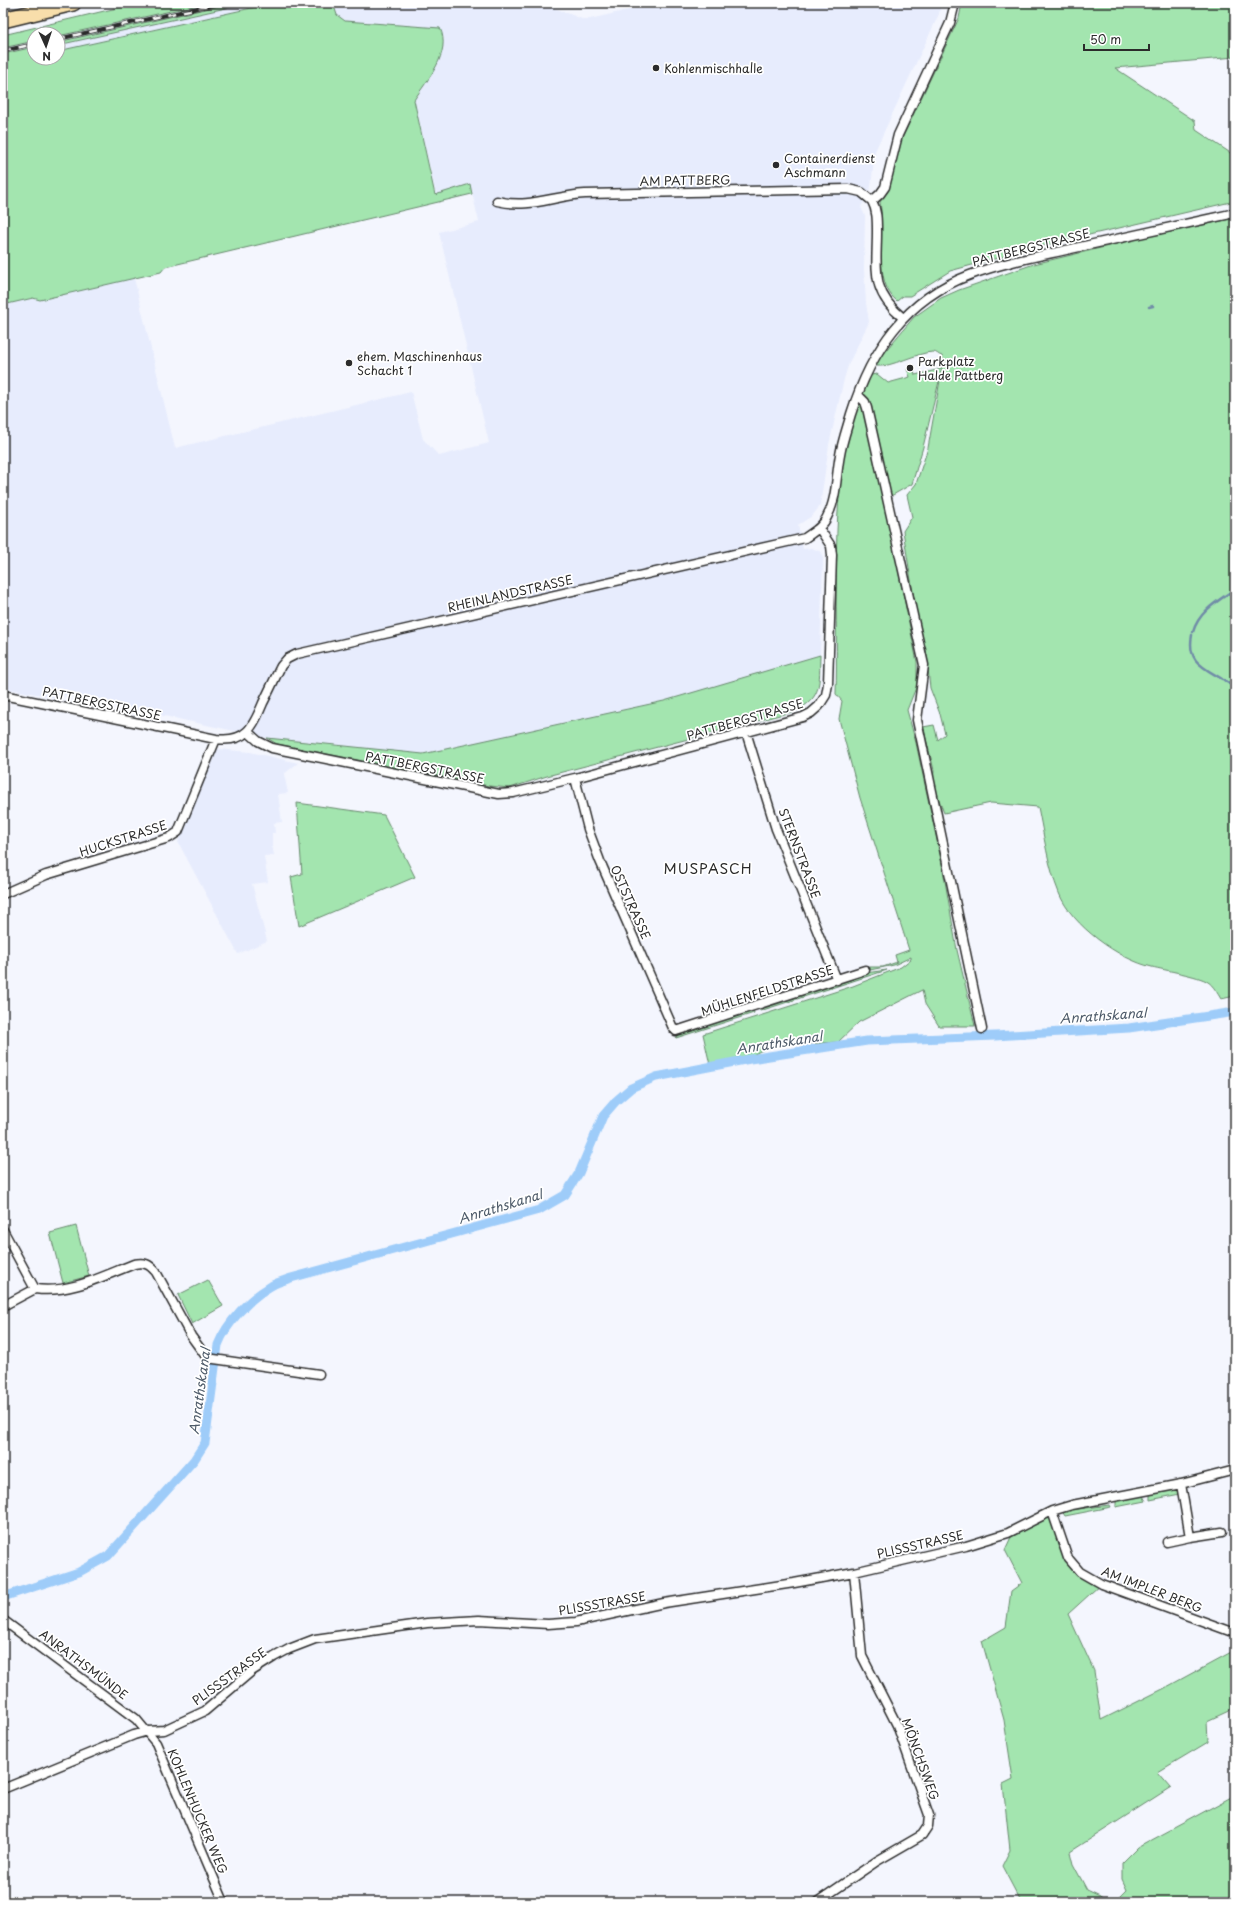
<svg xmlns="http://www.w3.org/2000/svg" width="1238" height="1905" font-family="'Playpen Sans',sans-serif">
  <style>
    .built { fill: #e7ecfd }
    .green { fill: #a3e5af; stroke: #67886d }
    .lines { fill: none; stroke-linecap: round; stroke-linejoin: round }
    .stream { stroke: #708ca7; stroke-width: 2.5 }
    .canal { stroke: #9eccf9; stroke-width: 9 }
    .street-casing { stroke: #2b2b2b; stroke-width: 11 }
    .highway-casing { stroke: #2b2b2b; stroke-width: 18 }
    .street { stroke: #fff; stroke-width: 8 }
    .highway { stroke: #f8deab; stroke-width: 15 }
    .rail-casing { stroke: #2b2b2b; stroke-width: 4 }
    .rail { stroke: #fff; stroke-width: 2.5; stroke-dasharray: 8; stroke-linecap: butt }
    .poi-dot { fill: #2b2b2b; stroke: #fff; stroke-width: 1.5 }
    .labels { text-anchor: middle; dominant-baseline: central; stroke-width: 3.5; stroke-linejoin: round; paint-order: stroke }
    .poi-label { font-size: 12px; fill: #2b2b2b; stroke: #fff; text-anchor: start }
    .street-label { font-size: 12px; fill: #2b2b2b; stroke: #fff }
    .water-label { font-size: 13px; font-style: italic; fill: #4e5b69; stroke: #fff }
    .quarter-label { font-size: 14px; letter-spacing: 1px; fill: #2b2b2b; stroke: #fff }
  </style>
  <rect width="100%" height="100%" fill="#f4f6fe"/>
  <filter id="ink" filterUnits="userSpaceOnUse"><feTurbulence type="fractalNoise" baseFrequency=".025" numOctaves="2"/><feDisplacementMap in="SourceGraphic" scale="8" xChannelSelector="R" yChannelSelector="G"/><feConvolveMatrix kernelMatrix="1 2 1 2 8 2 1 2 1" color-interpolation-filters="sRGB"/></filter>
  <g filter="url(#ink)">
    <path class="built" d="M207,3H233L58,42V36Z
      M249,3H274L58,51V45Z
      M333,3H553L552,7L582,19H590L658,3H941L939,14L875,151L871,186L861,207L865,216L864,269L866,303L869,322L849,363L844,379L829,445L820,506L812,516L798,525L803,549L812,548L821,552L823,558L820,655L664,701L423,754L267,738L66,695L53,697L3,688V305L33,298L40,300L134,278L175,448L411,392L423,439L439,456L489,443L439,232L479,222L470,184L436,195L414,100L431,75L442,52L444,37L419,26L345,21L337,15Z
      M34,41V47L3,54V48Z
      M217,749L250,752L298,763L284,774L288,793L278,794L282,822L274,823L275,833H272V845L274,855L264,856L268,882L252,884L267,941L238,954L178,842Z"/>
    <path class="green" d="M138,3H207L58,36V34H34V41L3,48V35Z
      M232,3H249L58,45V42Z
      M274,3H333L337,15L345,21L440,28C452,53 427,80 414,100L435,195L470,184L472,194L165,267L161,272L40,300L33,298L3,305V54L34,47V58H58V51Z
      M962,3H1235V57L1115,68L1195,121L1196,130L1235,156V201L1046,245L950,271L910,296H903L897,301C872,282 885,229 880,202L888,191L900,143L959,18Z
      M1235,218V996L1221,999C1218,994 1213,985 1208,982C1200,976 1164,970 1152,967C1120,960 1071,925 1059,893C1048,866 1044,836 1038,807L991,803L944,813L933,784L934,770L923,727L934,725L938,740L945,734L940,714L930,688L926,649L918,623L903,531L912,517L907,495L916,484L928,448L942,369L923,447L912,484L884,500L917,662V685L907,710L916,743L942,864L957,950L975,1026H939L925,1004L922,990L859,1022L838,1042L804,1044L775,1043L749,1057L710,1065L703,1034L853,986L901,967L911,959V957L894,965L870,970V967H883L897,962L895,955L909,950L860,798L839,719L842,701L836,694C838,617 832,538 843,461C847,431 859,402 871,375L877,374L888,383L910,377L907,369L913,368L915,375L941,369L944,361L942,356C938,355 937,352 933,352C918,352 890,368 877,366L876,362L914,317L941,298L959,290L1034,264L1146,237Z
      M820,655C819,683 823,698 795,711L547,776L510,788L489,786L277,744L267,738L423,754L664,701Z
      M297,803L384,815L415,877L299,926L291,877L302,874Z
      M887,970L760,1011L759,1008L858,974Z
      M753,1010L754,1013L676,1038L679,1034Z
      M76,1226L89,1276L63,1283L50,1233Z
      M208,1280L223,1306L192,1324L178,1295Z
      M1175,1489L1178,1490L1180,1494L1150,1500V1494Z
      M1143,1496L1146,1501L1116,1507V1500Z
      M1110,1505L1111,1507L1065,1516L1062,1511Z
      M1052,1511L1068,1558L1101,1584L1068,1614L1094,1671L1101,1720L1163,1689L1235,1650V1708L1207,1721L1208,1742L1158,1772L1171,1787L1070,1852L1073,1864L1087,1890L1113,1902H1021L1002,1866L1010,1850L1003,1784L1013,1779L1004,1720L982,1641L1006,1627L1011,1591L1022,1583L1005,1550L1011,1537Z
      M1235,1795V1902H1115L1127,1890L1122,1879V1863L1137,1848Z"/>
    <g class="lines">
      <path class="stream" d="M1149,307L1153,306
        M1193,632C1199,611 1218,601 1235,589
        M1192,635C1187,661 1201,666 1222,679
        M1224,680L1235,688"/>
      <path class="canal" d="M3,1597L79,1572L108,1556L194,1460L205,1443L218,1345C227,1322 249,1299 271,1286C277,1282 285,1280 291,1278L539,1210L565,1195L579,1173L603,1116L616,1101L631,1088L656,1077L750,1059L867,1041L995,1036L1129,1028L1235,1012"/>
      <defs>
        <path id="street" d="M497,201C530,209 552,196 585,194L848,189L861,192L872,201
          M903,318C870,291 877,270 877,231C877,220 877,210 872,201L880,194L885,187L898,135L950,23L955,3
          M858,395L865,402L867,408L924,665L917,720L982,1029
          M3,695L216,739C246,743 253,727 263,703C269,691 275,678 281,666L287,659L297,654L805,538C813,532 823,527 827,517C837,499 836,475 840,455C842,442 847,428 851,414C871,351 905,299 970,275C1004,262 1040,256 1075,248C1129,236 1182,225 1235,213
          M248,732L258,741L272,748L499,794L513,793L575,778L803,717L811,713L819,706L826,695L828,684L832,555L831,546L819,528
          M746,732L776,829L837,980
          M575,778L588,829L600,861L673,1028L676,1031L865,970
          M3,894L46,875L169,838L178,832L216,739
          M3,1230L35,1289L3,1306
          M35,1289C69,1294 103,1276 134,1264C145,1262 149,1264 156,1272L191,1336L207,1358L319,1374
          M1181,1484L1190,1537L1222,1532
          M1052,1511L1068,1558L1080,1572L1101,1584L1235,1633
          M1167,1542L1190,1537
          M3,1620L136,1719L156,1743L224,1902
          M3,1789L134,1735L148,1731L164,1730L205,1711L252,1671L274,1657L289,1649L315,1639L427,1623L479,1620L548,1624L576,1622L664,1603L794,1583L854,1572L966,1546L1008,1533L1052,1511L1072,1505L1181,1484L1235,1470
          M817,1902L877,1861L922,1835L928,1826L929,1815L897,1725L862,1656L854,1572"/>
        <path id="highway" d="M3,20L73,3"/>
      </defs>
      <use href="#street" class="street-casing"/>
      <use href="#highway" class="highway-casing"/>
      <use href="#street" class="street"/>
      <use href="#highway" class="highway"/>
      <defs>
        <path id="rail" d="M58,39L221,3
          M3,51L34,44"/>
      </defs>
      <use href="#rail" class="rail-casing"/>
      <use href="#rail" class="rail"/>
    </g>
  </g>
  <g class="poi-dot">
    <circle cx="656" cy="68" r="4"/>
    <circle cx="776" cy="165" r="4"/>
    <circle cx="349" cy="363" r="4"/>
    <circle cx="910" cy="368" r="4"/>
  </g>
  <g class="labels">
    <g class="poi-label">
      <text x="664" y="68">Kohlenmischhalle</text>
      <text x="784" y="158">Containerdienst<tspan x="784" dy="14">Aschmann</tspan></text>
      <text x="357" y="356">ehem. Maschinenhaus<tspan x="357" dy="14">Schacht 1</tspan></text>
      <text x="918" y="361">Parkplatz<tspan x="918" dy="14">Halde Pattberg</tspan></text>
    </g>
    <g class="street-label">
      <text transform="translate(685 180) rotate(-1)">AM PATTBERG</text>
      <text transform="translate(1031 247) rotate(-14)">PATTBERGSTRASSE</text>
      <text transform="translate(510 593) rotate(-13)">RHEINLANDSTRASSE</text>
      <text transform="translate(102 703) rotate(12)">PATTBERGSTRASSE</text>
      <text transform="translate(745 719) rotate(-16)">PATTBERGSTRASSE</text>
      <text transform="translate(425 767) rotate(11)">PATTBERGSTRASSE</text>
      <text transform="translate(123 838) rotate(-18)">HUCKSTRASSE</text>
      <text transform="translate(800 853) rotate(69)">STERNSTRASSE</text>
      <text transform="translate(631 902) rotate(66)">OSTSTRASSE</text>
      <text transform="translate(767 990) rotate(-18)">MÜHLENFELDSTRASSE</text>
      <text transform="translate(920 1544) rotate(-13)">PLISSSTRASSE</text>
      <text transform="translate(1152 1589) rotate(21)">AM IMPLER BERG</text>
      <text transform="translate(602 1603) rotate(-10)">PLISSSTRASSE</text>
      <text transform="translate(84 1664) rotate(37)">ANRATHSMÜNDE</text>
      <text transform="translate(229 1676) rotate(-36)">PLISSSTRASSE</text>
      <text transform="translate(921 1759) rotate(70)">MÖNCHSWEG</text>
      <text transform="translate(198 1811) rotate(67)">KOHLENHUCKER WEG</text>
    </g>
    <g class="water-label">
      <text transform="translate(1103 1015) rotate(-4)">Anrathskanal</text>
      <text transform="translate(779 1042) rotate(-9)">Anrathskanal</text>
      <text transform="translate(500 1206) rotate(-17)">Anrathskanal</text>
      <text transform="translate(199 1391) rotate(-82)">Anrathskanal</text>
    </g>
    <g class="quarter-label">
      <text x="708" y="868">MUSPASCH</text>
    </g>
  </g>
  <rect width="1238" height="1905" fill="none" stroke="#fff" stroke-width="16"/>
  <rect x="8" y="8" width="1222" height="1889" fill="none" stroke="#2b2b2b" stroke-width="1.5" filter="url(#ink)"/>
  <g transform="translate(46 46) rotate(177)"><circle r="19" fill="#ffffff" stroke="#aaaaaa"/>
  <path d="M0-3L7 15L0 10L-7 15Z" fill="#2b2b2b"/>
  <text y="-6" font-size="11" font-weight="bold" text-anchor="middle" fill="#2b2b2b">N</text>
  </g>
  <path d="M1084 44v6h65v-6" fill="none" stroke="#2b2b2b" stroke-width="2"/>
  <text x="1090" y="44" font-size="12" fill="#2b2b2b" stroke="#ffffff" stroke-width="3" paint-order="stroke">50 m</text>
</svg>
